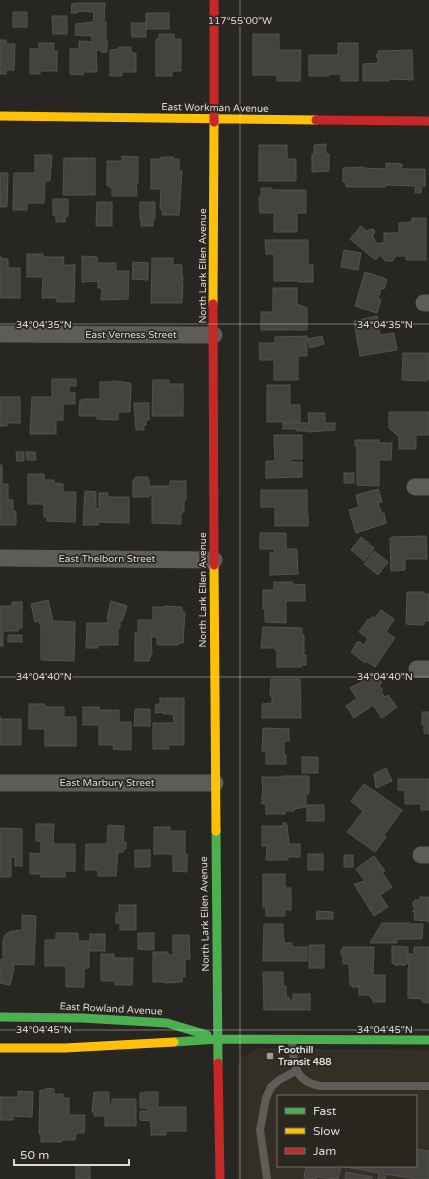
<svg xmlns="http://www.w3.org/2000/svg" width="429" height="1179" font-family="'Varela Round',sans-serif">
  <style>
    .built { fill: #342f24; fill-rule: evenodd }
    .building { fill: #444340; stroke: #555350 }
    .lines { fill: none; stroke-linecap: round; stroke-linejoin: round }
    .lane { stroke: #5e5c59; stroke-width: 8 }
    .street { stroke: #5e5c59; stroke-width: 17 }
    .fast { stroke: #4caf50; stroke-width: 9 }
    .slow { stroke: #ffc107; stroke-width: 9 }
    .jam { stroke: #c62828; stroke-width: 9 }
    .ticks { fill: none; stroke: #dbd9d5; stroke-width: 1; stroke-opacity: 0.45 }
    .poi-dot { fill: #9c9a97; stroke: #2a2721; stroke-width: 1.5 }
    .labels { text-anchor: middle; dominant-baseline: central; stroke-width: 3.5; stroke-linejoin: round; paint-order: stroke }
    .street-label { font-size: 10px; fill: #dbd9d5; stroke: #2a2721 }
    .poi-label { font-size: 10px; font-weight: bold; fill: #dbd9d5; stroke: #2a2721; text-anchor: start }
    .ticks-label { font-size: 10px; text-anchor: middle; fill: #dbd9d5; stroke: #2a2721; stroke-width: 3.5; stroke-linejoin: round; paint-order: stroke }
  </style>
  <rect width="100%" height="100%" fill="#282623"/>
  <path class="built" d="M259,1048L429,1050V1179H237V1068L240,1058ZM278,1096H416V1166H278Z"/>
  <path class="building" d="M76,3H105L104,22H106V37H105V39H107V52H101V50H96L97,72H83V75L70,74V49H79V41L92,42V36L75,35L76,24L93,22L94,12L78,11V13H71L72,4Z
    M13,12H27V27H13Z
    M146,13H169V29H146Z
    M52,16H67V34H53Z
    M131,23H146V37H132Z
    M159,34H174V39H181V71H172V76H156V39H159Z
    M253,34H279V50H301L300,81H277V75H253Z
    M0,40H6V44H15L14,70H6V74H0Z
    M39,43H54V51H57V71H40V74H30V49H39Z
    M338,43H358V81H341V74H329V76H309V55H338Z
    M119,47H131V52L136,54V72H122V76H110V50L119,49Z
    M412,50L413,80L389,79V81H363V64L378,63V57H376V55H378V51Z
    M326,144V154H329V171L312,172V154H314V145Z
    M259,145H287V159H296V181H259Z
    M35,155H52L50,181H45L44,203H27V210H13L14,173H35Z
    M122,156L138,157V183H133V184H136L137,196H112V188H110V186H107V161H122Z
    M161,157H173V159H179V171H182L179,215H162V209H160L161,189H151V159H161Z
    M64,158H95V195H63Z
    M386,163L402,164V169H425V186H422L421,193H415L416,186L386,185V187H346V182H343V168L363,167V168L386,169Z
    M0,173H8L7,207H0Z
    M261,188H272V190H306V213H297V232H274V213H260L259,196H261Z
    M53,199H68V216H65V222H56V215H53Z
    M97,202H112V226H96Z
    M140,202H155V219H153V226H141V219H140Z
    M412,218H426V260H406V256H395L393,261H386L383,259V256H378L377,259H374L350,239L361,226L368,232V230L373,229L375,231L374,234L372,236L374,238L375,243H384V233H399V223L412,222Z
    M265,240H308V265H313V282H298V281H274V254H266Z
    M344,250L361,253L358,270L341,267Z
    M27,254H43V257H64L63,265H75L74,302H57V298H42L43,277H27Z
    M0,256L1,258L8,259V268H20V298H0Z
    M82,256L97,257V263H116V271H129L128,299L101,300L102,288H98V281L82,282Z
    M152,258H173V265H177V264L182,265V277H183L182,285H183L182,303H151Z
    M133,262L148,263V280L132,279Z
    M365,272L384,278L387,280L384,289L381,288L378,299L381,300L377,313L355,306Z
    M273,288H297V304L307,308V330H261V312H273Z
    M377,316L380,335L394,333L397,350L360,356L354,321Z
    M307,336V356H298V380H274V360H260L259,343H275V337Z
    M322,336L324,344L310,348L308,339Z
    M403,353H429V379H427V381L402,380Z
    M52,379H76V386H69V393H75V404H63V420H56V434H30L32,397H52Z
    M153,380H169V384H183V416H152Z
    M113,381L131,383L130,412H118V420L97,419V416H79L80,400H84V399H100V382H109Z
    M267,385H290V405H300V422H267Z
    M0,397H20V423H7V426H0Z
    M134,403H149V420H146V425H144V430H136Z
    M389,412H429V435H416V449H399V437L389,428Z
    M308,413H325V423H335V430L308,432V431H297V429H283V423H309Z
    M274,435H302V459H290V462H302V477L266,478V461H275Z
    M355,440H379V443H392L391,460H379V486L357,485V446H355Z
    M16,452H24V461H17Z
    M26,452H35L36,460H27Z
    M0,465H2V484H8V500H13V510L16,512V525H0Z
    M344,473H354V483H344Z
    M28,474H44V480H54V483L63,484V492H76L75,522L47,521V517H44V504H28Z
    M135,477H148V480H149V486H170V481H186V500H184V512H181V524L152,523V495H149V497H133V480H135Z
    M378,489L382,502L378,503L382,514L384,513L386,523L356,533L349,510L359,507L356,495Z
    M261,490H307V514H308V526H275V507H261Z
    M85,491L96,492V509H99V493H108V497H129V523L98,522V525H83Z
    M260,533H286V549H297L298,574L270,575V553H274V549H260Z
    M426,536L427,559H405V570L391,571L390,539L392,537Z
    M361,537L374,548L364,561L351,550Z
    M374,551L388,562L378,575L364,564Z
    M274,582H292V584L305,585V601H286V623L265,622V609H263V590H274Z
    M407,592H424V594H429V621H424V625L406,624Z
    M48,600L53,621L75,622L74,661L41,660V628L39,621L35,622L31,604Z
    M111,601L127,606L122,621H120V628H118V645H98V648H86L87,623H108V618H107Z
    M12,602H22V628H18V631H3V646H0V606H12Z
    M164,606L182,607V612H185L183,643H178V645H157V637H152V634H151L152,654H149L151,655L149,661H135V633H138V620H153V607H164Z
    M381,610L394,619L386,632L395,638L375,667L366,661L365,663L351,652L358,641L364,645L368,638L359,632L368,619L370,620L372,617L375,618Z
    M263,627L302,628V635H304V655H306V665H301V667H277V650H275V648H261Z
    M8,635H22V642H8Z
    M375,672L382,683L379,685L383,690L381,692L385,697L388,695L397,707L382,718L373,705L354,718L346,706L357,698L350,688L357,684V685Z
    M271,679H300L301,718H262V704L272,703V696H270Z
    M160,698H184V745H169V749H153V723H174L173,714H163V712L155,713L156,704H160Z
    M29,704H45V707H64V717H76V746H45V729H29Z
    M83,707H99V710H119V722H131V750L113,749L114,745H99V725H83Z
    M135,709H150V726H134Z
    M422,712H429V734L424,733V727L425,726L422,725Z
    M0,716V719H21V745H0Z
    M263,728L289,729V741H284V755H286V764H266V751H262Z
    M302,757H318V773H302Z
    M386,768L392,781L376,788L374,774Z
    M282,776H309V794H306V807L294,809V811H285V814H266V804H262V795H263L262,777H282Z
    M398,779H429V810H421V804H405V790H398Z
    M364,784L402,810L384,835L386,837L375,852L347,832L363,811L351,801Z
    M307,805H324V821H307Z
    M283,823H286V825H287L289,844H300V857H288V860H266L267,846H262V826H283Z
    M36,824H54L53,844H75V871H65V877H41V874H30V853L41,854V841H36Z
    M108,825L124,826L123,842H126V849H123V852H118L116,876H98V870H85L86,844H107Z
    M154,827H170V831H185V854H187V872L173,871V854H154Z
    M0,828L22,829V866H15V857H11V877H0Z
    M135,850H150V867H135Z
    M308,854H323V870H308Z
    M344,855H353V867H344Z
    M374,856L385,871L382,872L392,887L380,895L388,907L374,916L354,884L365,881L356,869Z
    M263,874H285V888H291V910H285V916H266V907H263Z
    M420,897H429V923L428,921L414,920L415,912H413V910H415V907H413V902H414L415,900H420Z
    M119,905H136V930H120V923H116V913H119Z
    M317,911L333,912V919H316Z
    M22,915L36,916L34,965L13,964L14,970L10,985L0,983V966L1,967V959H3V942L4,937L6,934L12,931L23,930V929H22Z
    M382,923H411V924H423L422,939H397V943H370Z
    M264,924H283V938H284V943H292V947H307V961H263Z
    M56,933H78V941H89V968H84V987H66V966H45V940H56Z
    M138,933H154V950L138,949Z
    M90,934H105V951H90Z
    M173,935H189L190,959H185V977H182V982L164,983V982H153V952H168V955H173Z
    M309,945H324V968H309Z
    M392,946L408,947V963H406V965H394V963H392Z
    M343,947H374L373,975H385V1002H373V998H370V995H359V985L358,987H352V985H350L349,964H343V955H341V949H343Z
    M414,947H429V1003L422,1002V999L408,998V969L409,965V954H414Z
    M101,954H114V958H133L132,985H115V981H101Z
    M263,972H283V986H286V997H289V1000H293V994H310V1010H264Z
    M46,1088L54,1089V1094H63V1098H69V1115H85L84,1133H76L75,1140H62V1142H41V1134H39L40,1090H46Z
    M18,1091L33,1092L32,1117L13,1116V1120H0V1097H18Z
    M94,1092H109V1104H112V1099H136V1126H105V1116H94V1112H92Z
    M144,1092H158V1107H186V1131H166V1135H151V1121L140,1120V1111H148V1108H140V1093H144Z
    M416,1149L429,1151V1179H416L386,1174L385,1179H378L379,1173L341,1166L338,1179L316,1177V1179L304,1178L306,1166H416Z
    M76,1165L90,1166V1179H76Z
    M346,1172L372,1177V1179H345Z"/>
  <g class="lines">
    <path class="lane" d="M292,1040C294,1063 293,1081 320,1086H429
      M267,1179L260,1130L266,1098L271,1087L279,1080L296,1071"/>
    <path class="street" d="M424,303H429
      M0,334L214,335
      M415,487H429
      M0,558L214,560
      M417,669H429
      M0,783H215
      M421,855H429"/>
    <path class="fast" d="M216,831L218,1063
      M0,1017L82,1018L167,1023L207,1035
      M174,1042L218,1039L429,1040"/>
    <path class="slow" d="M0,116L316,120
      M213,304L214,122
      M214,565L216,831
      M0,1048H65L174,1042"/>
    <path class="jam" d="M316,120L429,121
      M214,122V0
      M213,304L214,565
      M218,1063L220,1179"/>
  </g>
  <path class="ticks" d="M240,0V1179M0,324H429M0,677H429M0,1030H429"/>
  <rect class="poi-dot" x="266" y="1052" width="8" height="8" rx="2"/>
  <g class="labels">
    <g class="street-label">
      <text transform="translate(215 108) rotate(1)">East Workman Avenue</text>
      <text transform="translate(203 266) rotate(-90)">North Lark Ellen Avenue</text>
      <text x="131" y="335">East Verness Street</text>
      <text x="107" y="559">East Thelborn Street</text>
      <text transform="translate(203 590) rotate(-90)">North Lark Ellen Avenue</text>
      <text x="107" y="783">East Marbury Street</text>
      <text transform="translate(205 914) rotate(-91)">North Lark Ellen Avenue</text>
      <text transform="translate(111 1009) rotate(3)">East Rowland Avenue</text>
    </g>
    <g class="poi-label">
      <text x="278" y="1050">Foothill<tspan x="278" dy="12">Transit 488</tspan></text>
    </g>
  </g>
  <g class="ticks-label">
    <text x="240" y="24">117°55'00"W</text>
    <text x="385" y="328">34°04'35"N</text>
    <text x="44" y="328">34°04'35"N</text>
    <text x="44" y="680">34°04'40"N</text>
    <text x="385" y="680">34°04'40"N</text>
    <text x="44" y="1033">34°04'45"N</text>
    <text x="385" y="1033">34°04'45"N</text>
  </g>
  <rect x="277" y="1095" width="140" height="72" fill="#2a2721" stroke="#716e69"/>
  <rect x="285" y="1108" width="20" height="6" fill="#4caf50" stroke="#716e69"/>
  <text x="313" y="1115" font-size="12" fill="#dbd9d5">Fast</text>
  <rect x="285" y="1128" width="20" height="6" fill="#ffc107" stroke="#716e69"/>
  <text x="313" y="1135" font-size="12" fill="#dbd9d5">Slow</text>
  <rect x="285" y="1148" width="20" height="6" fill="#c62828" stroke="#716e69"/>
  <text x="313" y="1155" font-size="12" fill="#dbd9d5">Jam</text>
  <path d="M14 1159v6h115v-6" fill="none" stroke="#dbd9d5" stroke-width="2"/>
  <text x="20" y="1159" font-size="12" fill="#dbd9d5" stroke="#2a2721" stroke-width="3" paint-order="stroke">50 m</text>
</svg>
